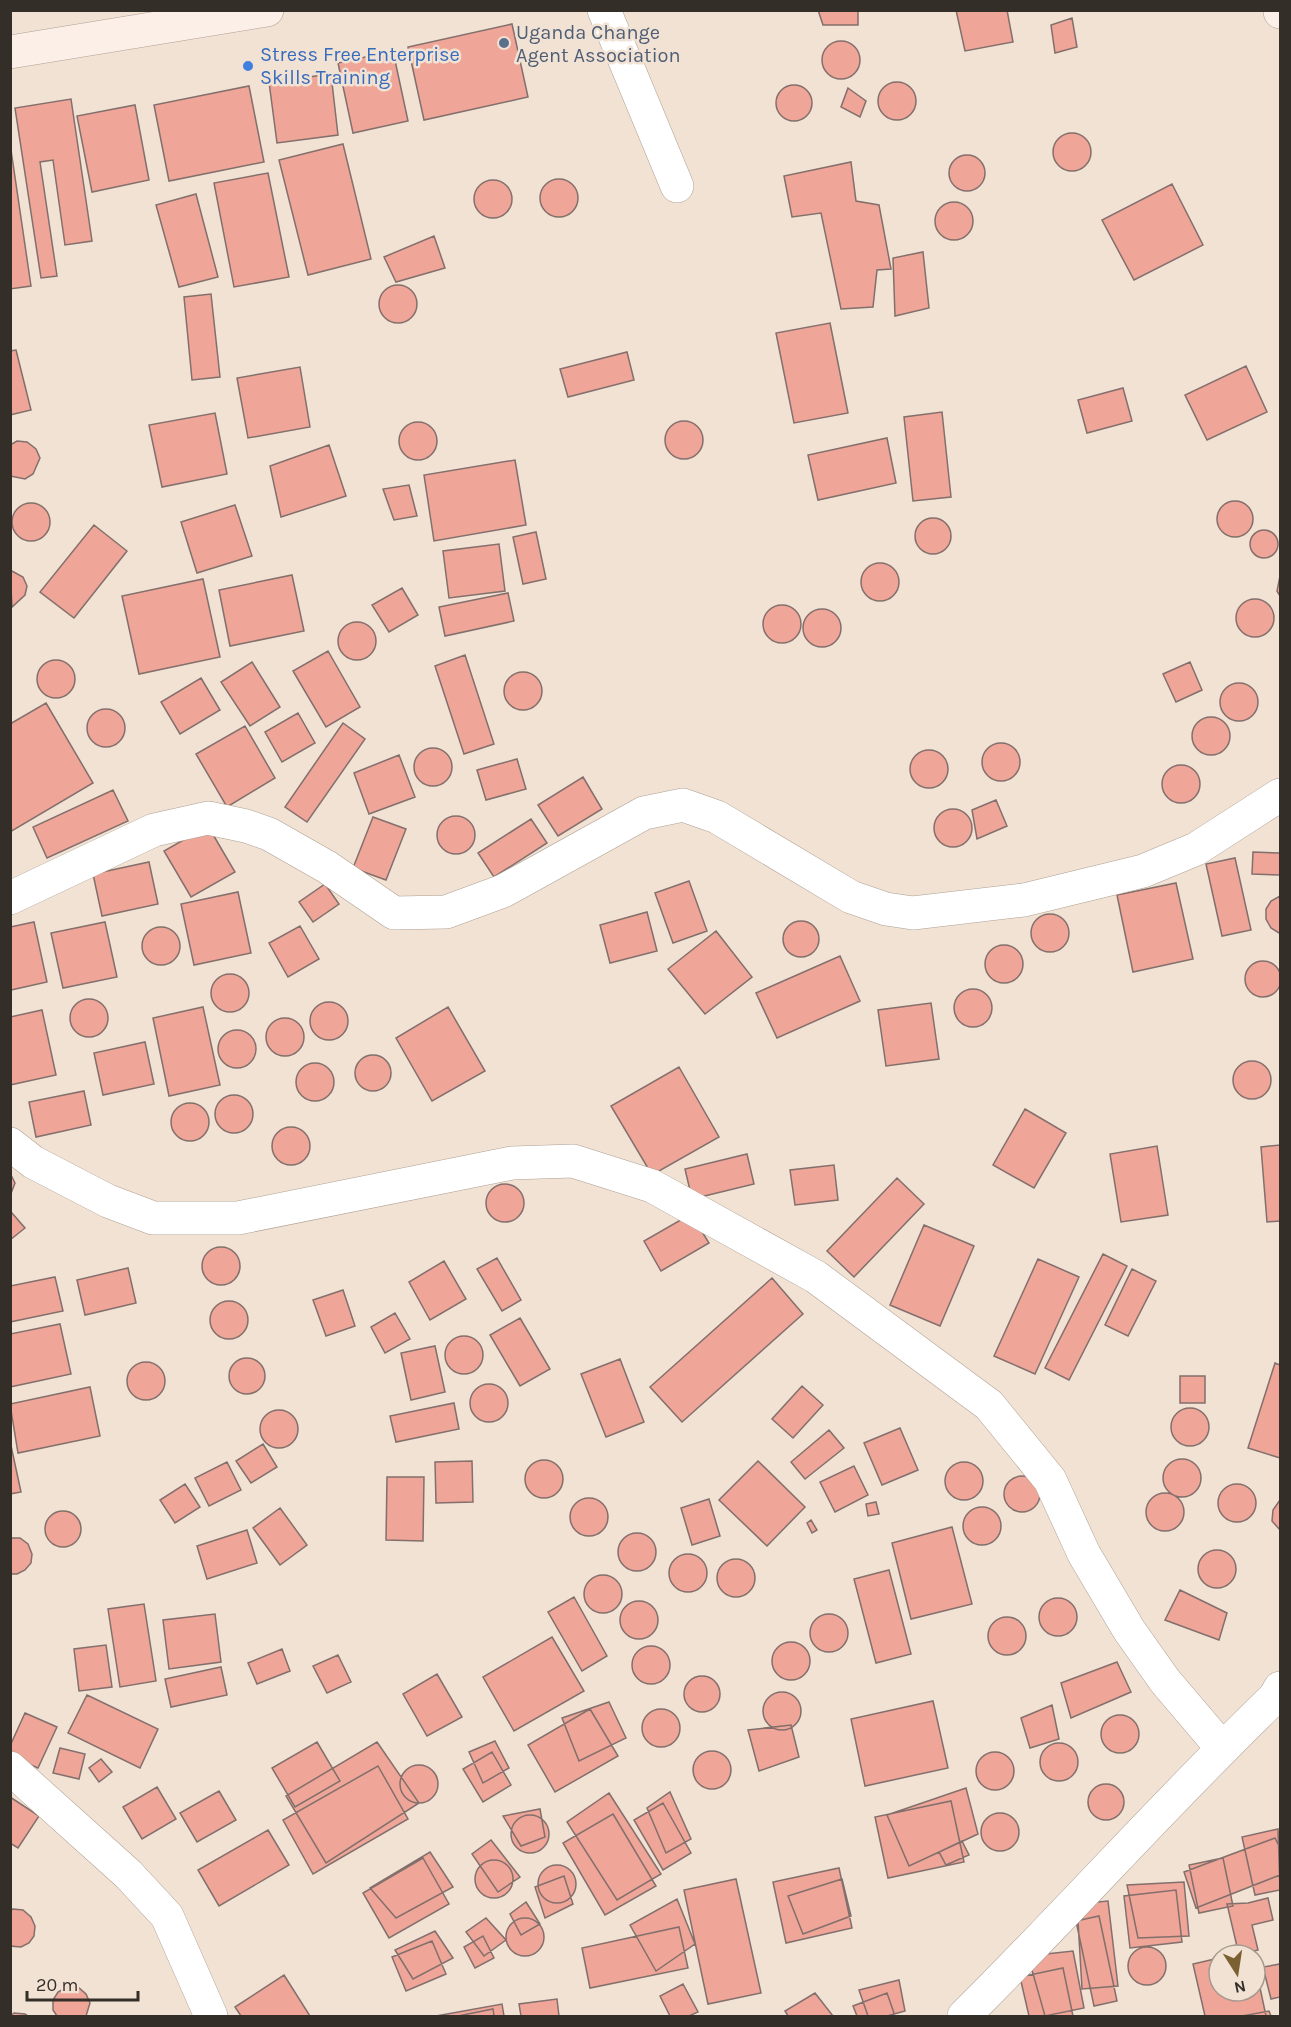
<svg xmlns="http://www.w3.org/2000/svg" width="1291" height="2027" font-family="Karla,sans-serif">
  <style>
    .building { fill: #efa597; stroke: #836f6c; stroke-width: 1.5 }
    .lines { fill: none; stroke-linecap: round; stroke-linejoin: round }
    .street-casing { stroke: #aea093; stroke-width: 34 }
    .secondary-casing { stroke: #aea093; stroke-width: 34 }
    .street { stroke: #fff; stroke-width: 33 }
    .secondary { stroke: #fbefe8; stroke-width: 33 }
    .service-dot { fill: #5c6f8a; stroke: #f1e2d4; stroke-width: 2 }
    .shop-dot { fill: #3f7fe0; stroke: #f1e2d4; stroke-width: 2 }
    .labels { text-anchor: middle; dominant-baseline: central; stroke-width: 5; stroke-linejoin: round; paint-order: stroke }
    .service-label { font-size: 20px; fill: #4e5e75; stroke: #f1e2d4; text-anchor: start }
    .shop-label { font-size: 20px; fill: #366cbe; stroke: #f1e2d4; text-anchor: start }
  </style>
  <rect width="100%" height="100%" fill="#f1e2d4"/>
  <path class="building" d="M818,10H858V25H823Z
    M956,10H1007L1013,42L965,51Z
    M1072,18L1077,47L1055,53L1051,25Z
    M512,24L528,97L424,120L408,47Z
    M822 60a19 19 0 1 1 38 0a19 19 0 1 1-38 0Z
    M393,51L408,121L353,133L338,63Z
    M331,74L338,135L277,143L269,82Z
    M878 101a19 19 0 1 1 38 0a19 19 0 1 1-38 0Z
    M776 103a18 18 0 1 1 36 0a18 18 0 1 1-36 0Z
    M249,86L264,162L169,181L154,105Z
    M848,88L866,101L860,117L841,107Z
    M71,99L92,241L65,245L53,160L40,162L57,276L41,278L15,108Z
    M135,105L149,180L92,192L77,116Z
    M1053 152a19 19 0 1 1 38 0a19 19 0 1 1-38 0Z
    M10,143L31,286L10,289Z
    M343,144L371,259L308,275L279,160Z
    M949 173a18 18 0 1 1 36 0a18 18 0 1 1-36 0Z
    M851,162L856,201L879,205L891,269L877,270L873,307L841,309L821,213L792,217L784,176Z
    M268,173L289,277L234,287L214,183Z
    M540 198a19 19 0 1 1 38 0a19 19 0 1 1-38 0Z
    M474 199a19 19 0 1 1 38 0a19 19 0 1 1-38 0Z
    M1172,184L1203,245L1134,280L1102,220Z
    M196,194L218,277L179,287L156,205Z
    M935 221a19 19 0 1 1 38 0a19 19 0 1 1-38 0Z
    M434,236L445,268L396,282L384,257Z
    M923,252L929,308L895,316L893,258Z
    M379 304a19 19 0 1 1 38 0a19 19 0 1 1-38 0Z
    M211,294L220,377L192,380L184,297Z
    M830,323L848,413L794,423L776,333Z
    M16,350L31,410L10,415V351Z
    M627,352L634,380L568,397L560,369Z
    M1246,366L1267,412L1207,440L1185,395Z
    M300,367L310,427L248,438L237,378Z
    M1123,388L1132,421L1087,433L1078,400Z
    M942,412L951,497L913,501L904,417Z
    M215,413L227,474L162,487L149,425Z
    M665 440a19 19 0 1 1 38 0a19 19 0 1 1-38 0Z
    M399 441a19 19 0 1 1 38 0a19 19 0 1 1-38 0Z
    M887,438L896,483L818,500L808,455Z
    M17,441L27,442L36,449L40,458L33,474L25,479L10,476V445Z
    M329,445L346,496L281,517L270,466Z
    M515,460L526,525L434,541L424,475Z
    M409,485L417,516L394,520L383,489Z
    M1217 519a18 18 0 1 1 36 0a18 18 0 1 1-36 0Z
    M12 522a19 19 0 1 1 38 0a19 19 0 1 1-38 0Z
    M235,505L252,556L197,573L181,522Z
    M915 536a18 18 0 1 1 36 0a18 18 0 1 1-36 0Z
    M94,525L127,551L74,618L40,592Z
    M1250 544a14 14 0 1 1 28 0a14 14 0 1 1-28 0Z
    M536,532L546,579L523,584L513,537Z
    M499,544L505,591L449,598L443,551Z
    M861 582a19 19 0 1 1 38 0a19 19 0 1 1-38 0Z
    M10,570L23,577L27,586L25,595L12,607Z
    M292,575L304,631L230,646L219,590Z
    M1280,576V596L1277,591Z
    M203,579L220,657L139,674L122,596Z
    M402,588L418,615L389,632L372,605Z
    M508,593L514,621L445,636L439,607Z
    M1236 618a19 19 0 1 1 38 0a19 19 0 1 1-38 0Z
    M763 624a19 19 0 1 1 38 0a19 19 0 1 1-38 0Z
    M803 628a19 19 0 1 1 38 0a19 19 0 1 1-38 0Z
    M338 641a19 19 0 1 1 38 0a19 19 0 1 1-38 0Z
    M328,651L360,707L326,727L293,671Z
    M465,655L494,744L464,754L435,666Z
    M37 679a19 19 0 1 1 38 0a19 19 0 1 1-38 0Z
    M252,662L280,707L250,726L221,682Z
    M1190,662L1202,690L1176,702L1163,674Z
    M504 691a19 19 0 1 1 38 0a19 19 0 1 1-38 0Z
    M201,678L220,710L180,734L161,702Z
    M1220 702a19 19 0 1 1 38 0a19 19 0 1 1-38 0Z
    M46,703L93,783L10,832V724Z
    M87 728a19 19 0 1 1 38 0a19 19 0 1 1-38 0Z
    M298,713L315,743L282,762L265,732Z
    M1192 736a19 19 0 1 1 38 0a19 19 0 1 1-38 0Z
    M343,723L365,739L307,822L285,807Z
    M245,726L275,778L227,807L196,754Z
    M982 762a19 19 0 1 1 38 0a19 19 0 1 1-38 0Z
    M414 767a19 19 0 1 1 38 0a19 19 0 1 1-38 0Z
    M910 769a19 19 0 1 1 38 0a19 19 0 1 1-38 0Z
    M399,755L415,797L369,814L354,773Z
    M517,759L526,789L486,800L477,770Z
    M1162 784a19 19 0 1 1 38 0a19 19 0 1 1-38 0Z
    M583,777L602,809L558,836L538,805Z
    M113,790L128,821L47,858L33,827Z
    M996,800L1007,826L977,839L972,810Z
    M934 828a19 19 0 1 1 38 0a19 19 0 1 1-38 0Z
    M437 835a19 19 0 1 1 38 0a19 19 0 1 1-38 0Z
    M373,817L406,829L386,880L353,868Z
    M531,819L547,843L494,877L478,853Z
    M208,826L235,872L191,897L164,851Z
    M1253,852L1280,853V875L1252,874Z
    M1235,858L1251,930L1222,936L1206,864Z
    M149,862L158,904L102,916L93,874Z
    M689,881L707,931L673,943L655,893Z
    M1176,883L1193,959L1133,972L1117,895Z
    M325,884L339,904L313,922L299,902Z
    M238,892L251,953L194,965L181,904Z
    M1280,896V933H1279L1271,928L1266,919V909L1271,901Z
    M647,912L657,951L610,963L600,925Z
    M1031 933a19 19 0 1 1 38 0a19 19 0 1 1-38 0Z
    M783 939a18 18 0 1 1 36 0a18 18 0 1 1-36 0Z
    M34,922L47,982L11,990L10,927Z
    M105,922L117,977L63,988L51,933Z
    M300,926L319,959L288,977L269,943Z
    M142 946a19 19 0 1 1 38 0a19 19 0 1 1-38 0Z
    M716,931L752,977L705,1014L668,969Z
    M985 964a19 19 0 1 1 38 0a19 19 0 1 1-38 0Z
    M840,956L860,1001L777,1038L756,993Z
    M1245 979a18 18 0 1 1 36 0a18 18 0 1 1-36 0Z
    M211 993a19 19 0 1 1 38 0a19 19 0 1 1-38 0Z
    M954 1008a19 19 0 1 1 38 0a19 19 0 1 1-38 0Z
    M70 1018a19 19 0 1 1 38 0a19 19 0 1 1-38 0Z
    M310 1021a19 19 0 1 1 38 0a19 19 0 1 1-38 0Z
    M931,1003L939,1059L886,1066L878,1010Z
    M203,1007L220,1085L169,1096L153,1018Z
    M448,1007L485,1071L432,1101L396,1038Z
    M42,1010L56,1075L10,1085V1017Z
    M266 1037a19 19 0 1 1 38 0a19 19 0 1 1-38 0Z
    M218 1049a19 19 0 1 1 38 0a19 19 0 1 1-38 0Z
    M145,1042L154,1084L103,1095L94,1053Z
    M355 1073a18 18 0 1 1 36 0a18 18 0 1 1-36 0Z
    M1233 1080a19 19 0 1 1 38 0a19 19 0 1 1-38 0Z
    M296 1082a19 19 0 1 1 38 0a19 19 0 1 1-38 0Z
    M679,1067L719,1137L652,1175L611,1106Z
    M84,1091L91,1125L36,1137L29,1102Z
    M215 1114a19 19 0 1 1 38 0a19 19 0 1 1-38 0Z
    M171 1122a19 19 0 1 1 38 0a19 19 0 1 1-38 0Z
    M1025,1109L1066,1133L1034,1188L993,1165Z
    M272 1146a19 19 0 1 1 38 0a19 19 0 1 1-38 0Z
    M1280,1145V1221L1267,1222L1261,1147Z
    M1157,1146L1168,1215L1121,1222L1110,1154Z
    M747,1154L754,1184L692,1199L685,1169Z
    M834,1165L838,1200L795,1205L790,1170Z
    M10,1173L15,1183L10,1196Z
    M897,1178L924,1204L854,1277L827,1251Z
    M486 1203a19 19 0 1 1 38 0a19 19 0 1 1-38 0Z
    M12,1213L25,1228L10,1240V1215Z
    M691,1214L709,1243L661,1271L644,1241Z
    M924,1225L974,1246L940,1326L890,1305Z
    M202 1266a19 19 0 1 1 38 0a19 19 0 1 1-38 0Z
    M1103,1254L1127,1266L1069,1380L1045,1368Z
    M497,1258L521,1300L502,1311L477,1269Z
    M1038,1259L1079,1277L1035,1374L994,1356Z
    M444,1261L466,1299L430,1320L409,1282Z
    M128,1268L136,1303L85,1315L77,1280Z
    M1132,1269L1156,1281L1128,1336L1105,1325Z
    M55,1277L63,1311L10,1322V1286Z
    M772,1278L803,1314L682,1422L650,1387Z
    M343,1290L355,1326L326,1336L313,1300Z
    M210 1320a19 19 0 1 1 38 0a19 19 0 1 1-38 0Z
    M395,1313L410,1339L385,1353L371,1327Z
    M520,1318L550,1369L520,1386L490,1335Z
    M60,1324L71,1374L10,1387V1334Z
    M445 1355a19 19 0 1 1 38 0a19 19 0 1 1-38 0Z
    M435,1346L445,1392L411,1400L401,1353Z
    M229 1376a18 18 0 1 1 36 0a18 18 0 1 1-36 0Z
    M620,1359L644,1422L606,1437L581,1374Z
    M127 1381a19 19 0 1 1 38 0a19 19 0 1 1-38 0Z
    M1275,1363L1280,1365V1458L1248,1448Z
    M1180,1376H1205V1403H1180Z
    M470 1403a19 19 0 1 1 38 0a19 19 0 1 1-38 0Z
    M802,1386L823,1405L793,1438L772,1419Z
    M90,1387L100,1436L18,1453L10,1404Z
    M454,1403L459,1429L396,1442L390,1416Z
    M1171 1427a19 19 0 1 1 38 0a19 19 0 1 1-38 0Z
    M260 1429a19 19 0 1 1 38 0a19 19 0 1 1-38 0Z
    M900,1428L918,1470L882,1485L864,1443Z
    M829,1430L844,1448L805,1479L791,1462Z
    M10,1441L21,1492L10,1494Z
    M263,1444L277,1467L251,1483L236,1461Z
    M1163 1478a19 19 0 1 1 38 0a19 19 0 1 1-38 0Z
    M525 1479a19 19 0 1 1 38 0a19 19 0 1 1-38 0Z
    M472,1461L473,1502L436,1503L435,1462Z
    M758,1461L805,1507L767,1546L719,1500Z
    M227,1462L241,1490L209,1506L195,1478Z
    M945 1481a19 19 0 1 1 38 0a19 19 0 1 1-38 0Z
    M854,1466L868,1495L835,1512L820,1482Z
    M1004 1494a18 18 0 1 1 36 0a18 18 0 1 1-36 0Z
    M387,1477H424L423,1541L386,1540Z
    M185,1484L200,1507L175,1523L160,1500Z
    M1218 1503a19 19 0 1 1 38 0a19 19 0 1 1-38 0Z
    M1146 1512a19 19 0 1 1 38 0a19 19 0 1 1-38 0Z
    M570 1517a19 19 0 1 1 38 0a19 19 0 1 1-38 0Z
    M709,1499L720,1536L692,1545L681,1508Z
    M1280,1500V1530L1272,1521L1273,1510Z
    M876,1502L879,1514L868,1516L866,1504Z
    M963 1526a19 19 0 1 1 38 0a19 19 0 1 1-38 0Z
    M280,1508L307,1545L280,1565L253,1528Z
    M45 1529a18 18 0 1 1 36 0a18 18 0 1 1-36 0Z
    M811,1520L817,1530L812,1533L807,1523Z
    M952,1527L972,1604L911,1619L892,1543Z
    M247,1530L257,1563L207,1579L197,1546Z
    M618 1552a19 19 0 1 1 38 0a19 19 0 1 1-38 0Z
    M10,1538H20L28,1544L32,1554L31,1563L25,1570L17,1574H10Z
    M1198 1569a19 19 0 1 1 38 0a19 19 0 1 1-38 0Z
    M669 1573a19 19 0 1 1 38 0a19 19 0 1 1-38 0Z
    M717 1578a19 19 0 1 1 38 0a19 19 0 1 1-38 0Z
    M889,1570L911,1654L876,1663L854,1579Z
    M584 1594a19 19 0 1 1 38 0a19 19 0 1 1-38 0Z
    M1180,1590L1227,1613L1219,1640L1165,1620Z
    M574,1597L607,1656L582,1671L548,1612Z
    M1039 1617a19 19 0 1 1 38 0a19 19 0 1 1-38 0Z
    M620 1620a19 19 0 1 1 38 0a19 19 0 1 1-38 0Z
    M144,1604L156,1681L120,1687L108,1609Z
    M215,1614L221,1662L169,1669L163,1620Z
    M810 1633a19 19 0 1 1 38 0a19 19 0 1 1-38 0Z
    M988 1636a19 19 0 1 1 38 0a19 19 0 1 1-38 0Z
    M552,1637L584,1691L514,1731L483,1677Z
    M772 1661a19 19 0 1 1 38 0a19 19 0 1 1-38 0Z
    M106,1645L112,1687L79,1691L74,1649Z
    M632 1665a19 19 0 1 1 38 0a19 19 0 1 1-38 0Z
    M282,1649L290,1671L257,1684L248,1663Z
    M338,1655L351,1682L327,1693L313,1666Z
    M1117,1662L1131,1692L1071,1718L1061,1683Z
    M221,1667L227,1695L171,1707L165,1679Z
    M437,1674L462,1717L427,1736L403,1694Z
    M684 1694a18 18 0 1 1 36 0a18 18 0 1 1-36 0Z
    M763 1711a19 19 0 1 1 38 0a19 19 0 1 1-38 0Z
    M87,1695L158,1729L140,1768L68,1733Z
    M933,1701L948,1768L865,1786L851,1719Z
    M609,1702L626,1738L579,1761L562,1718Z
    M1052,1705L1059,1739L1030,1748L1021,1718Z
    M590,1709L618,1756L555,1792L528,1745Z
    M642 1728a19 19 0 1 1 38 0a19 19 0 1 1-38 0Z
    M25,1713L57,1727L38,1768L10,1756V1746Z
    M1101 1734a19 19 0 1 1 38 0a19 19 0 1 1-38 0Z
    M791,1725L799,1757L759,1771L748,1730Z
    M495,1741L509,1768L483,1783L469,1752Z
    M317,1742L340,1781L295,1807L272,1768Z
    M377,1742L419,1803L326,1863L286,1796Z
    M1040 1762a19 19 0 1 1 38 0a19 19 0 1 1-38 0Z
    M60,1748L85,1754L79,1779L53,1773Z
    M693 1770a19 19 0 1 1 38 0a19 19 0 1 1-38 0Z
    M492,1752L511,1785L483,1802L463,1769Z
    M976 1771a19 19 0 1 1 38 0a19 19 0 1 1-38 0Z
    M101,1759L112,1772L99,1782L89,1768Z
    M400 1784a19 19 0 1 1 38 0a19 19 0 1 1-38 0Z
    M378,1766L408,1819L313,1874L283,1820Z
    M1088 1802a18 18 0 1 1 36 0a18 18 0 1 1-36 0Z
    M157,1787L176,1819L142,1839L123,1807Z
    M966,1788L978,1834L909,1866L887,1815Z
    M219,1791L236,1820L197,1842L180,1813Z
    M670,1792L691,1839L666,1853L647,1808Z
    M609,1793L661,1874L617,1900L567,1822Z
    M10,1797L39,1816L18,1848L10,1843Z
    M951,1801L964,1862L888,1878L875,1817Z
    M663,1803L691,1853L663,1870L634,1820Z
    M540,1809L545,1837L521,1846L503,1816Z
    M981 1832a19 19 0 1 1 38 0a19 19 0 1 1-38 0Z
    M613,1814L656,1886L605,1915L563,1843Z
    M511 1834a19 19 0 1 1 38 0a19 19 0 1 1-38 0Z
    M1278,1829L1280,1890L1255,1895L1242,1837Z
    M268,1830L289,1865L219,1906L198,1870Z
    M1275,1838L1280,1848V1875L1196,1908L1184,1872Z
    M491,1840L520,1877L498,1892L472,1854Z
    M962,1841L969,1855L946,1865L939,1852Z
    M430,1852L453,1887L396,1918L370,1888Z
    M423,1858L449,1904L389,1938L363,1893Z
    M1223,1858L1233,1906L1199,1913L1189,1865Z
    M475 1879a19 19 0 1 1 38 0a19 19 0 1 1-38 0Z
    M538 1884a19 19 0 1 1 38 0a19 19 0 1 1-38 0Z
    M839,1868L852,1928L786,1943L773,1882Z
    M564,1876L573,1904L545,1918L535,1887Z
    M736,1879L761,1993L708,2004L684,1890Z
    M842,1879L851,1916L803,1934L788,1896Z
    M1184,1882L1189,1936L1138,1938L1127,1885Z
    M1176,1890L1182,1942L1130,1948L1124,1896Z
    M1268,1898L1273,1920L1252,1925L1258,1950L1239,1955L1227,1904L1248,1903Z
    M677,1899L695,1944L656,1971L630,1925Z
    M1108,1901L1118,1986L1082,1989L1077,1904Z
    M526,1902L540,1924L521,1935L510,1914Z
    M13,1909L23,1910L31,1917L35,1926L34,1936L29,1943L21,1947L10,1946V1911Z
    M1099,1916L1117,2001L1094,2006L1076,1921Z
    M486,1918L506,1940L484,1956L466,1932Z
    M506 1937a19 19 0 1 1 38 0a19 19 0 1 1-38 0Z
    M679,1927L688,1968L590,1988L582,1948Z
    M435,1931L453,1958L413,1979L395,1950Z
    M483,1936L494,1958L475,1968L464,1947Z
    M432,1941L446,1974L406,1991L392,1957Z
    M1128 1966a19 19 0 1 1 38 0a19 19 0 1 1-38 0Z
    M1073,1951L1084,2008L1045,2016L1028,1956Z
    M1219,1958V1991H1255V1964L1266,2016H1205L1193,1964Z
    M1280,1964V1997L1271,1999L1263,1967Z
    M1063,1968L1073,2016H1029L1020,1977Z
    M284,1975L310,2016H241L235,2007Z
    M899,1980L905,2011L887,2016H868L859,1990Z
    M683,1984L698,2012L689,2016H670L660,1996Z
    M67,1987H78L86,1994L90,2003L86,2016H57L53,2010V2000L58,1992Z
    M815,1993L833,2016H788L785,2011Z
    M887,1993L895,2016H857L853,2006Z
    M557,1999L559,2016H521L519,2004Z
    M502,2004L504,2016H436Z
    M493,2009L494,2016H458Z
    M1269,2011L1271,2016H1242Z
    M14,2013L25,2014L28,2016H10Z"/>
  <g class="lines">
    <defs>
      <path id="street" d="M604,10L677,186
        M10,898L154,830L208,818L246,826L269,834L327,867L394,913L446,912L503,891L644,813L683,805L717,817L851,897L886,909L913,913L1024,900L1143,871L1196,849L1280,795
        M10,1144L33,1162L108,1201L153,1218H238L512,1163L573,1161L652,1186L816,1277L989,1405L1050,1480L1084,1554L1129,1630L1165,1681L1222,1748
        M10,1768L128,1874L167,1916L211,2016
        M964,2016C1069,1912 1168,1800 1275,1697L1280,1688"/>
      <path id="secondary" d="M1280,10V12
        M10,52L267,10"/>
    </defs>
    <use href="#street" class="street-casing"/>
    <use href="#secondary" class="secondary-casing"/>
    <use href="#street" class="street"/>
    <use href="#secondary" class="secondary"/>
  </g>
  <circle class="service-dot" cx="504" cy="43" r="6"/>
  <circle class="shop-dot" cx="248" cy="66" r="6"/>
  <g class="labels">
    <g class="service-label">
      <text x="516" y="32">Uganda Change<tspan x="516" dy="23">Agent Association</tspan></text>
    </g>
    <g class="shop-label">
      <text x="260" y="54">Stress Free Enterprise<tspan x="260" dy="23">Skills Training</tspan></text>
    </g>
  </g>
  <rect width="1291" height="2027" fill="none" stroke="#342e29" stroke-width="24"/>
  <g transform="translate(1237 1973) rotate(168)"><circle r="28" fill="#f1e2d4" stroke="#a59a90" stroke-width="1.5"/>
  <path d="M0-4.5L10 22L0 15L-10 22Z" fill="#7b6032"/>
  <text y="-9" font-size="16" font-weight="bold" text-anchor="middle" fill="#342e29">N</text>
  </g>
  <path d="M27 1991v9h111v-9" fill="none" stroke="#342e29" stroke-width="3"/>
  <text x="36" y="1991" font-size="18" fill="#342e29" stroke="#f1e2d4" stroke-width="4.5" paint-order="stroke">20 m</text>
</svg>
